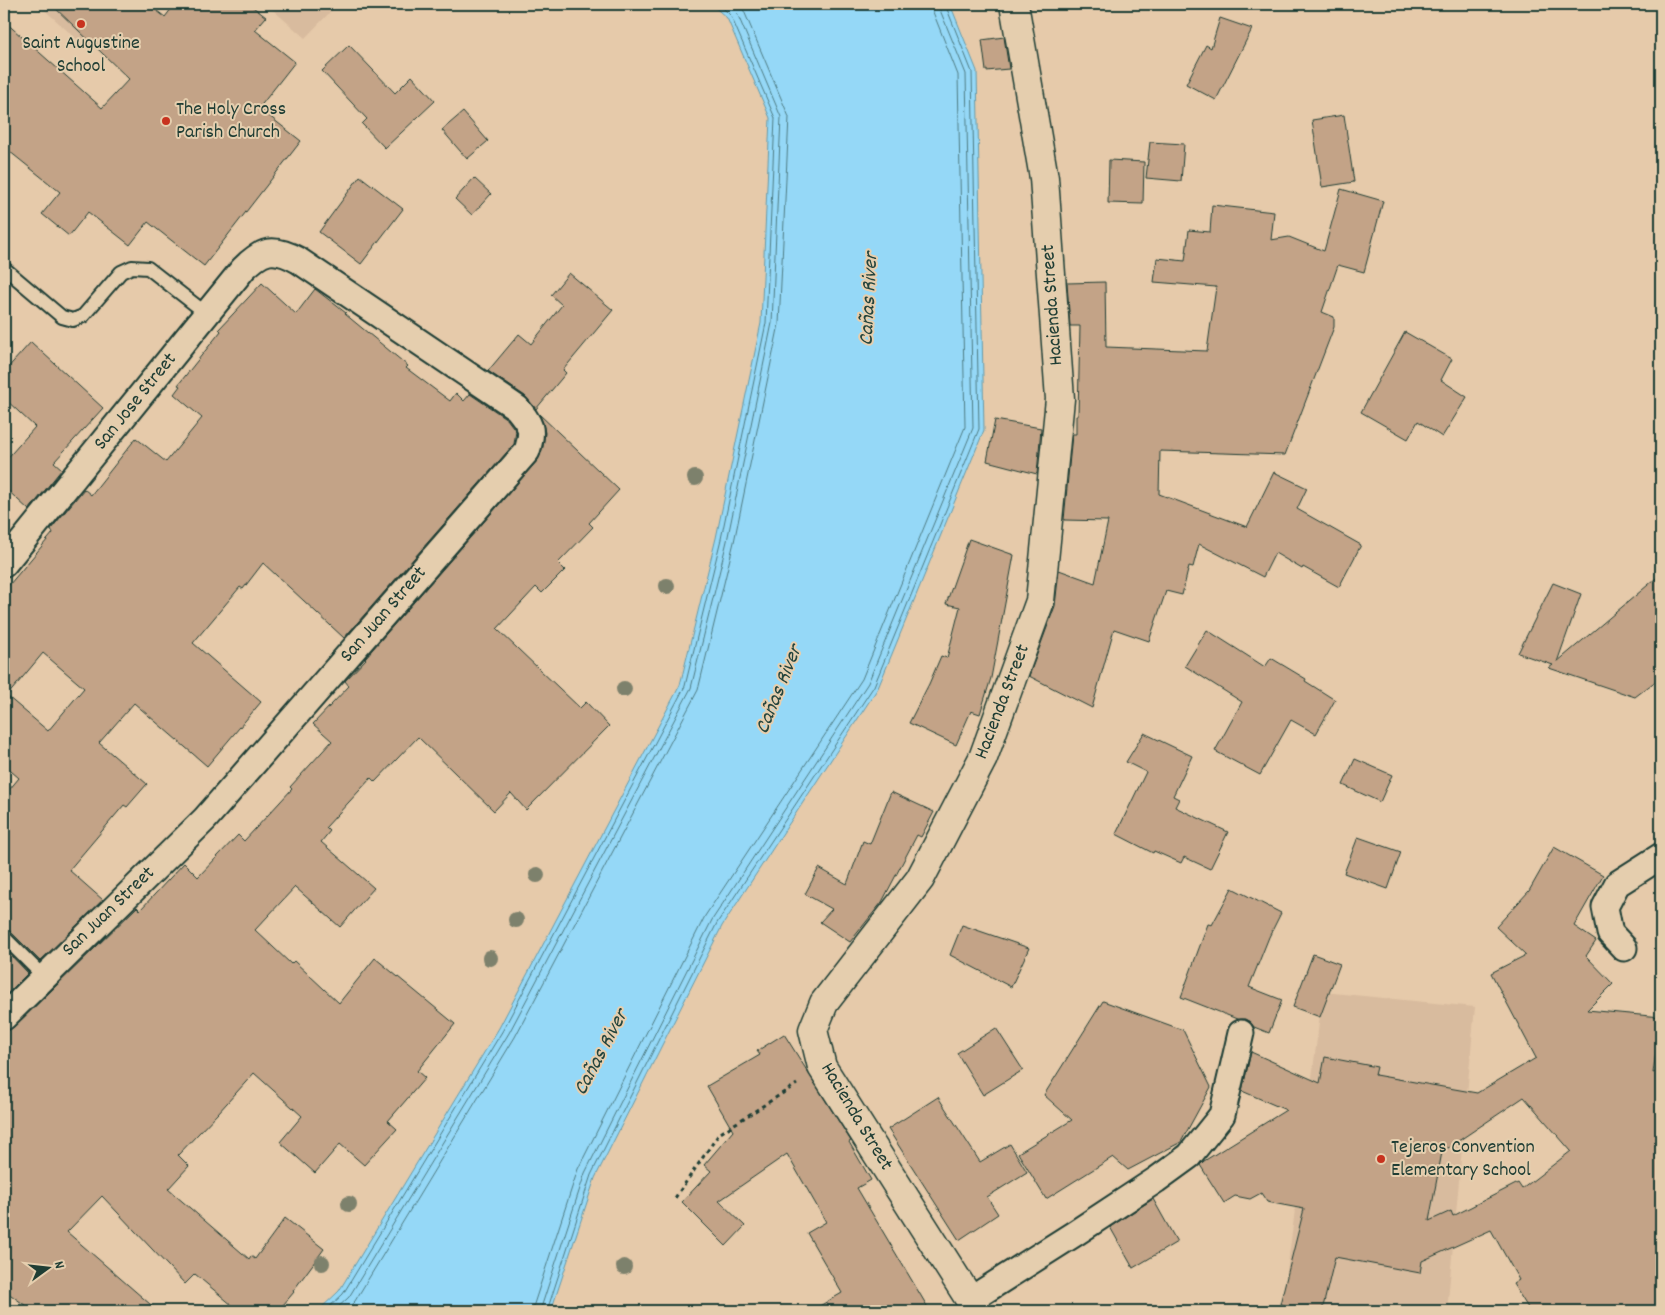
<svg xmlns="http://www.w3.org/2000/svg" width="1665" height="1315" font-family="Dekko,sans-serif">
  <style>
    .built { fill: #d8bb9e }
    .water { fill: #95d8f7; stroke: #669aa9 }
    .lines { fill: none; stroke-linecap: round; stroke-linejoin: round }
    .shore { stroke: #4e7b82; stroke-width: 1 }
    .building { fill: #c3a387; stroke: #1f3d34; fill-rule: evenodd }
    .lane-casing { stroke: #1f3d34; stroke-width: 16 }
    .street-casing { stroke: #1f3d34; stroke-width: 29 }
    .secondary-casing { stroke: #1f3d34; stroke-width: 31 }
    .path { stroke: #1f3d34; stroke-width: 3; stroke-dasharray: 4 4; stroke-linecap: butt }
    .lane { stroke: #e5ceae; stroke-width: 12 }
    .street { stroke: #e5ceae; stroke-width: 25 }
    .secondary { stroke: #e5ceae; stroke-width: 28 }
    .tree { fill: #7d816c }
    .poi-dot { fill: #c8321e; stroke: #e5ceae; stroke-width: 2 }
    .labels { text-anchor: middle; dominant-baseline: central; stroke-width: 4; stroke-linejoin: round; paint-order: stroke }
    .poi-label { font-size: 20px; fill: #1f3d34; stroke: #e5ceae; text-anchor: start }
    .street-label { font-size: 20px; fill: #1f3d34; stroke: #e5ceae }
    .water-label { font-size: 21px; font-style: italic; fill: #25453e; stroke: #e5ceae }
  </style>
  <rect width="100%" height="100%" fill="#e6caaa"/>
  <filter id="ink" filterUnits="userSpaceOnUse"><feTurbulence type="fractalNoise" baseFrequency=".02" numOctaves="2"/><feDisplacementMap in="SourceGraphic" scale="10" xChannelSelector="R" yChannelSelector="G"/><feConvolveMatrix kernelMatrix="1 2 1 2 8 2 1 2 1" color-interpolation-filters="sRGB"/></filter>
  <g filter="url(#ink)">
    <path class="built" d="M38,4H120L82,44Z
      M266,4H338L305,38Z
      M1323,992L1475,1007L1447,1311H1282Z"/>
    <path class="water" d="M711,4H950L977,71L984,430L878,688L722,926L595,1178L551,1311H318L339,1291L499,1028L680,685L716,538L761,323L770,118L727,18Z"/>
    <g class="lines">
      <path class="shore" d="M325,1311L343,1294L503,1030L685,686L721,539L766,323L775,118L731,16L719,4
        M334,1311L349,1297L509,1033L691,688L727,541L772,323L781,117L737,13L728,4
        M345,1311L355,1301L515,1037L698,690L734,542L779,324L789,117L744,11L739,4
        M533,1311L534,1304L578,1169L705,916L862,679L965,427L958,75L933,12L931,4
        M540,1311L585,1173L712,920L868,683L973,428L966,74L940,10L939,4
        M547,1311L591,1175L717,923L874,686L979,429L972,72L945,4"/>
    </g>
    <path class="building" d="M51,4H148L165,17L175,4H249L266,17L255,30L295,62L259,108L301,141L204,266L148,222L130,245L88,212L69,236L42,214L60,192L4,147V21L102,108L129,79Z
      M1220,18L1252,29L1216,100L1186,84L1206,45L1211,48Z
      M1004,37L1009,69L986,71L982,40Z
      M349,45L395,93L412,76L435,101L385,148L362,124L367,119L322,71Z
      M463,112L488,141L467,159L442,130Z
      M1344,115L1354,182L1322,187L1312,120Z
      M1150,142L1184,144L1181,181L1146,178Z
      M1109,160L1144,162L1143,204L1108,203Z
      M360,176L403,209L361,264L319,232Z
      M474,178L491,194L472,215L455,199Z
      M1341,189L1383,201L1364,272L1338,265L1322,312L1334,317V327L1285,455L1160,451L1159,494L1247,527L1274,472L1307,488L1297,509L1361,545L1339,587L1303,567L1302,569L1275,553L1263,577L1199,544L1193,567L1189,566L1182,595L1166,591L1149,641L1114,629L1092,708L1029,676L1055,606L1059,570L1095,583L1108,521L1064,520L1072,434H1076V416H1078L1080,326H1070L1067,283L1105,282L1106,347L1207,351L1216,287L1154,282L1157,258L1185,261L1189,230L1210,232L1212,205L1274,212L1271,240L1289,237L1324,251Z
      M569,273L613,310L563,370L566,373L536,409L525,396L488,371L519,334L531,344L562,305L551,295Z
      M262,283L296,314L315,289L346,313L345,314L408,366L406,368L450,401L456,393L464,401L470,394L507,419L516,431L514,444L344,638L263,563L243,589L240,587L193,643L261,702L207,766L134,703L99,743L147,784L127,807L124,805L69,870L103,900L40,961L10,931L4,929V796L19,778L4,765V591L53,533L51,529L84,489L91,495L136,438L166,462L202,418L174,394L180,386L178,385L221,331L219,329ZM43,653L84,688L48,731L7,696Z
      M1405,332L1452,359L1441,380L1467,397L1442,437L1418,421L1408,439L1361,412Z
      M31,342L103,408L54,462L62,469L29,510L4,487V462L35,427L4,398V372Z
      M539,414L619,490L589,523L593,527L558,563L565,570L542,593L536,587L497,629L580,708L586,702L609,726L526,810L511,793L494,811L418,737L375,782L371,778L326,827L330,831L321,842L374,888L340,927L295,887L255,930L291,964L294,961L339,1003L375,958L455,1024L417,1071L425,1078L388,1121L397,1129L364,1165L340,1144L315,1173L280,1142L302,1116L254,1073L218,1113L178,1155L189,1166L168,1189L249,1259L251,1256L255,1259L285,1218L324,1249L293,1291L294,1292L278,1311H239L195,1274L185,1284L102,1196L67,1232L158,1311H33L4,1290V1031H8L14,1027L137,907L140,910L184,863L198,877L238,835L244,841L292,789L290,787L332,741L313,724L349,686L345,681L366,659L365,658L538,460L543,447L545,433L543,423Z
      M995,420L1041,428L1037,474L987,461Z
      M969,539L1014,555L991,678L980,714L971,711L956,745L909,723L929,684L941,656L947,658L960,607L946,604Z
      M1661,574V677L1635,697L1549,668L1553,665L1518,653L1553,583L1581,594L1557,662Z
      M1207,630L1265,667L1271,658L1306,679L1305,681L1335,700L1316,734L1291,720L1260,775L1215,751L1242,702L1185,666Z
      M1144,733L1192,756L1173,796L1179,799L1175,807L1228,832L1210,869L1184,857L1181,863L1154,851L1153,853L1116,834L1146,772L1126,762Z
      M1355,759L1392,775L1380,802L1343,785Z
      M891,792L934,812L921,837L917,835L882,902L850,942L820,922L832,909L805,894L819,868L847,884L863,841L870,844Z
      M1358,837L1401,852L1388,889L1344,873Z
      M1554,847L1603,875L1574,926L1596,941L1586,956L1613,984L1587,1010L1661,1017L1653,1073L1661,1070V1311H1530L1513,1284L1519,1280L1491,1230L1422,1261L1420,1273L1335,1257L1322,1311H1307L1280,1304L1304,1209L1267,1202L1261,1193L1250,1199L1235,1196L1224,1203L1200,1165L1204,1161L1286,1110L1242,1091L1251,1052L1320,1083L1325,1057L1377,1067L1375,1075L1477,1093L1536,1058L1491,973L1526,955L1496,927L1529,891ZM1524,1097L1571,1151L1522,1189L1518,1183L1453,1216L1451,1211L1429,1221L1442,1152Z
      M1232,888L1281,913L1269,937L1249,987L1282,1000L1269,1033L1254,1027L1250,1022L1245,1019H1237L1181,997L1208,924L1212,925Z
      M962,925L1029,948L1011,987L950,955Z
      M4,948L28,973L4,997Z
      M1313,954L1340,964L1320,1017L1293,1007Z
      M1103,1001L1183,1030L1211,1087L1181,1142L1128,1170L1113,1157L1046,1199L1018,1153L1072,1120L1044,1095Z
      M996,1028L1023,1070L983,1095L957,1053Z
      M784,1034L851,1141L849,1142L871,1180L857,1188L930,1311H811L842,1293L807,1233L826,1222L787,1154L719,1201L745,1226L726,1246L682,1202L711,1171L704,1165L733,1131L707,1086L760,1055L757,1051Z
      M938,1097L980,1162L1010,1144L1027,1172L987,1197L998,1214L959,1240L888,1129Z
      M1153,1199L1177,1242L1133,1268L1110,1227Z"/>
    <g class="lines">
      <defs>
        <path id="lane" d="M4,268L62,317L73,320L83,316L121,272L132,267L148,268L207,314
          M4,937L43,976"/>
        <path id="street" d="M4,564L243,269C262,250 273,246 298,260L517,408C531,425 534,429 527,451L205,819L4,1017
          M1624,948L1610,933L1605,907L1617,884L1661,856
          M970,1300L1074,1234L1156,1180L1189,1156L1222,1115L1241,1033"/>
        <path id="secondary" d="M977,1311L822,1067L813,1030L824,1003L920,879L983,758L1040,601L1060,399L1044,178L1014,4"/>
      </defs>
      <use href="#lane" class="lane-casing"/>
      <use href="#street" class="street-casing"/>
      <use href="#secondary" class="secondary-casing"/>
      <path class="path" d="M675,1198L719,1134L797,1084"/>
      <use href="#lane" class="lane"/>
      <use href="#street" class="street"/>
      <use href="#secondary" class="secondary"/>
    </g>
    <g class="tree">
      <circle cx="695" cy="478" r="8"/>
      <circle cx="667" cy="586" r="8"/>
      <circle cx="624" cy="689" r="8"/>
      <circle cx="537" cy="875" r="8"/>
      <circle cx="516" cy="920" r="8"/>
      <circle cx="490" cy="958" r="8"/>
      <circle cx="349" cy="1204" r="8"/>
      <circle cx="322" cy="1263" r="8"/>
      <circle cx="624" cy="1267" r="8"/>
    </g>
  </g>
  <g class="poi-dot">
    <circle cx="81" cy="24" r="5"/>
    <circle cx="166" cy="121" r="5"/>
    <circle cx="1381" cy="1159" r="5"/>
  </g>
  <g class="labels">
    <g class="poi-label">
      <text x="81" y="44" text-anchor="middle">Saint Augustine<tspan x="81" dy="23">School</tspan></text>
      <text x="176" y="110">The Holy Cross<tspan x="176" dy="23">Parish Church</tspan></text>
      <text x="1391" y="1148">Tejeros Convention<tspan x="1391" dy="23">Elementary School</tspan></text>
    </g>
    <g class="street-label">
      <text transform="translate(1053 305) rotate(-94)">Hacienda Street</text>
      <text transform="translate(136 402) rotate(-51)">San Jose Street</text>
      <text transform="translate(384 615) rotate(-49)">San Juan Street</text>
      <text transform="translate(1003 702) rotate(-69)">Hacienda Street</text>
      <text transform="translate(109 912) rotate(-44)">San Juan Street</text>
      <text transform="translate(856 1117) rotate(59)">Hacienda Street</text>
    </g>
    <g class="water-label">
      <text transform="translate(870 299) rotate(-87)">Cañas River</text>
      <text transform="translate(780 690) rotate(-68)">Cañas River</text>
      <text transform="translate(602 1053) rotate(-62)">Cañas River</text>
    </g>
  </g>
  <rect width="1665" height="1315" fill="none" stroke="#e5ceae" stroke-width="20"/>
  <rect x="10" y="10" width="1645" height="1295" fill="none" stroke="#1f3d34" stroke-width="2" filter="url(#ink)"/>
  <g transform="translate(48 1268) rotate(75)" stroke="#e5ceae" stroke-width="4" paint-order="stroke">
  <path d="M0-4L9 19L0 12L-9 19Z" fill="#1f3d34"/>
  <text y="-8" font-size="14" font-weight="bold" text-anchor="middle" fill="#1f3d34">N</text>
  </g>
</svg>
